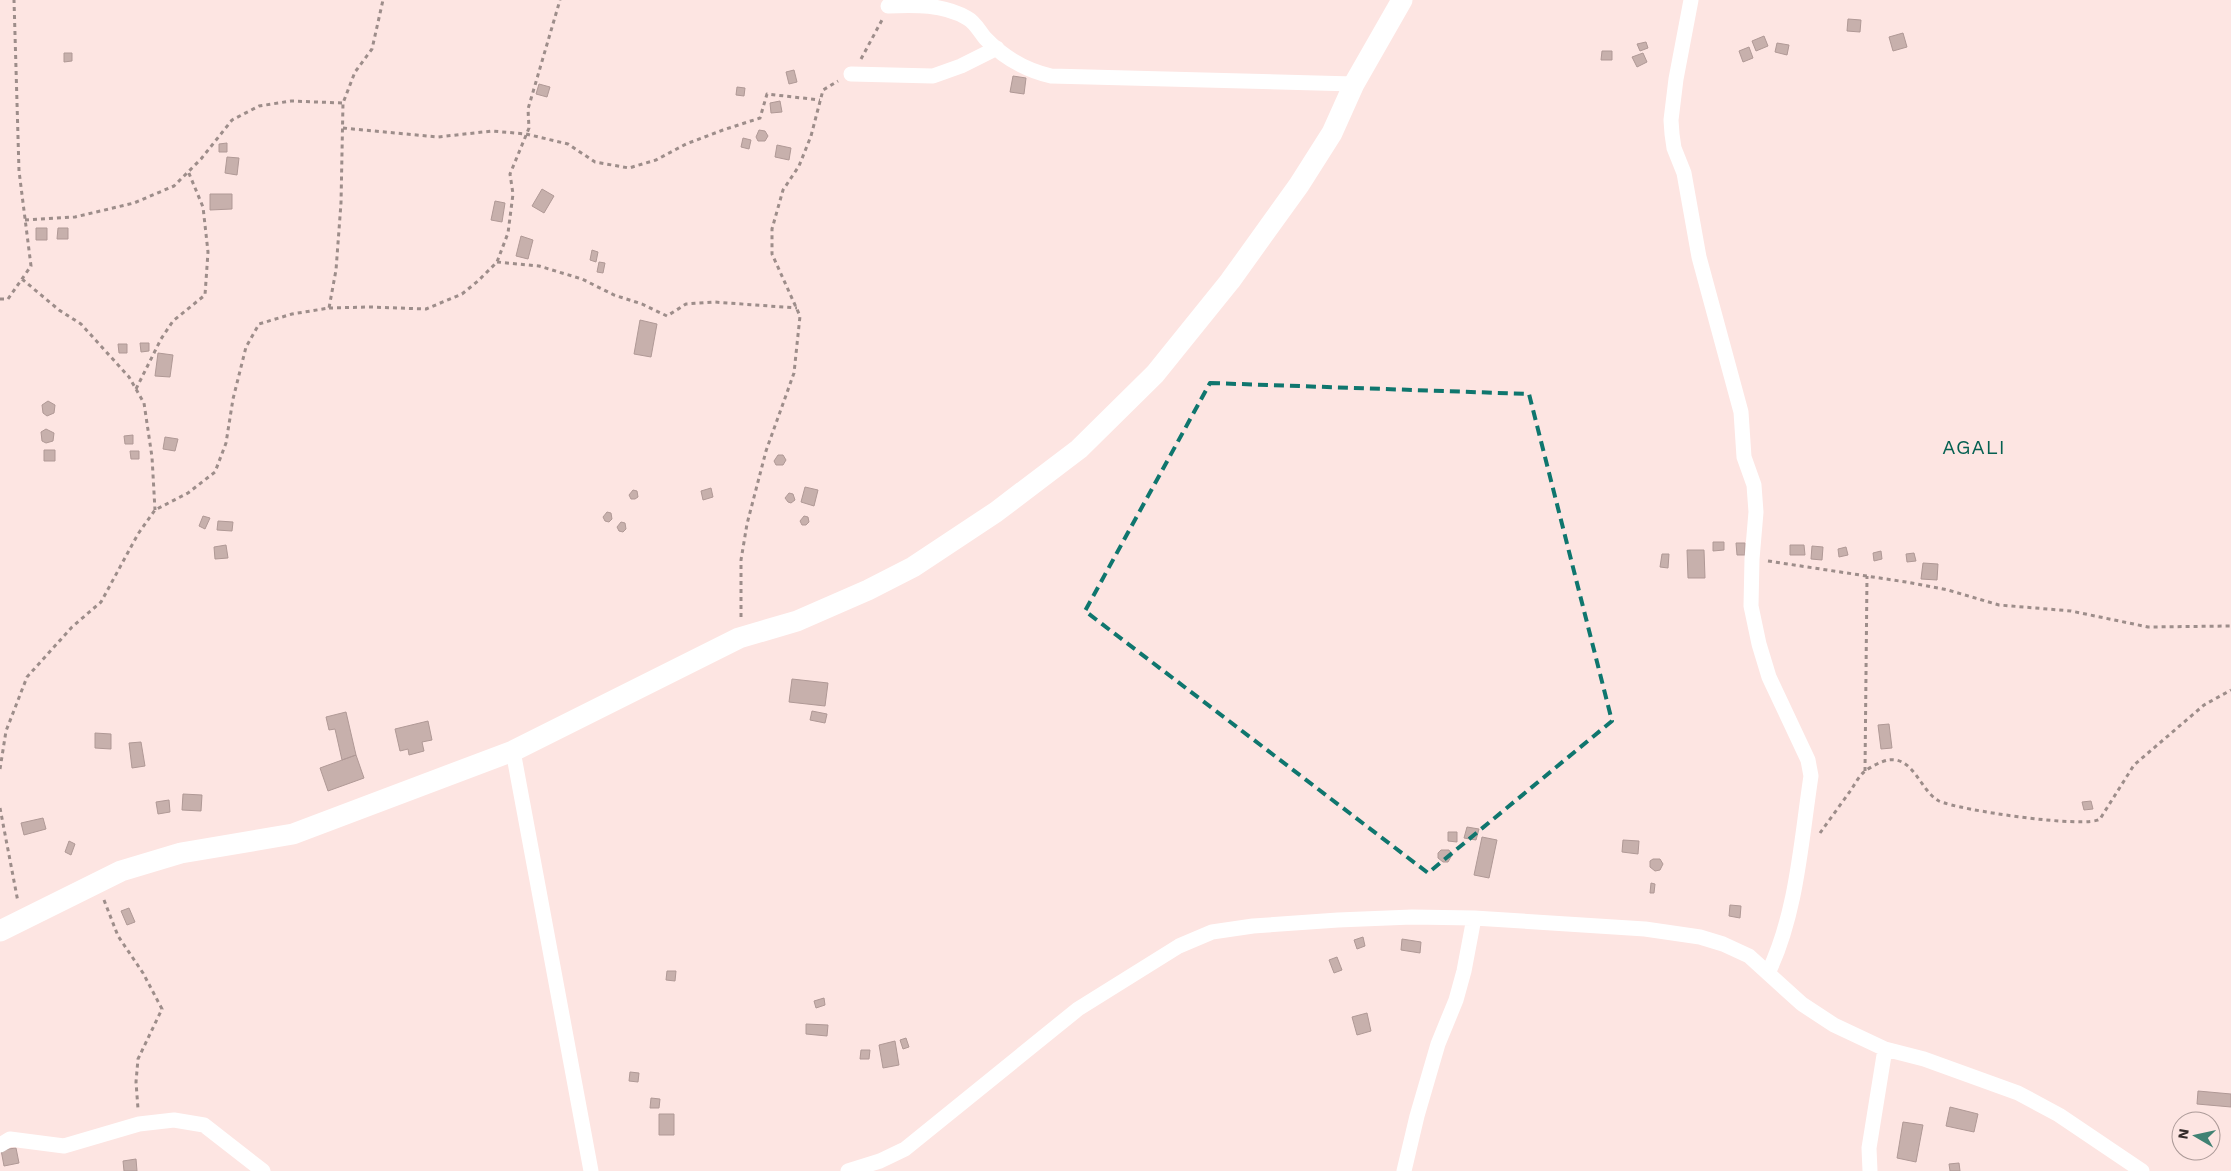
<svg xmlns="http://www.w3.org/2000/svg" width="2231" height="1171" font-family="'Work Sans',sans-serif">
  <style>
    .building { fill: #c7b0ac; stroke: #b09996 }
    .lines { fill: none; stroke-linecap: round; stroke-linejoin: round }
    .path { stroke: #9d8d8a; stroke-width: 3; stroke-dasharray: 4 4; stroke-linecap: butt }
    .street { stroke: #fff; stroke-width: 15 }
    .secondary { stroke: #fff; stroke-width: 21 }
    .marked { fill: none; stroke: #0f766e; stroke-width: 4; stroke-dasharray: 10 6; stroke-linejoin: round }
    .labels { text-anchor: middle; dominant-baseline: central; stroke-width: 4; stroke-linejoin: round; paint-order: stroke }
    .quarter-label { font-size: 20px; letter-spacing: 1px; fill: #056051; stroke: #fde5e2 }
  </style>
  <rect width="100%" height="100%" fill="#fde5e2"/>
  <path class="building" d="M1848,19L1861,20L1860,32L1847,31Z
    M1903,33L1907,47L1893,51L1889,37Z
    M1764,36L1768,46L1756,51L1752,41Z
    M1646,42L1648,48L1640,51L1637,44Z
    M1777,43L1789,45L1787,55L1775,52Z
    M1749,47L1753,58L1743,62L1739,51Z
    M1602,51H1612V60H1601Z
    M64,53H72V61L64,62Z
    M1643,53L1647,62L1637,67L1632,57Z
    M794,70L797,82L789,84L786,72Z
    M1013,76L1026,78L1024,94L1010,92Z
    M539,84L550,87L547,97L536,94Z
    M737,87L745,88L744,96L736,95Z
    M780,101L782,112L771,113L770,103Z
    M759,130L765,131L768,136L765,141H758L756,137Z
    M743,138L751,140L749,149L741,147Z
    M227,143V152H219V144Z
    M777,145L791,148L789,160L775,157Z
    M227,157L239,158L237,175L225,173Z
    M542,189L554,196L544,213L532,206Z
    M210,194H232V209L210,210Z
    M495,201L505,203L502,222L491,220Z
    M36,228H47V240H36Z
    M58,228H68V239H57Z
    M521,236L533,240L528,259L516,256Z
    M592,250L598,252L596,262L590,260Z
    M599,262L605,263L603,273L597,272Z
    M640,320L657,324L651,357L634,354Z
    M140,343H149V351L141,352Z
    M118,344H127V353H119Z
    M158,353L173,355L170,377L155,376Z
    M48,401L55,405L54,413L47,416L43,413L42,405Z
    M46,429L54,433L53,441L46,443L42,441L41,432Z
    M133,435V444H125L124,436Z
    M165,437L178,439L175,451L163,449Z
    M44,450H55V461H44Z
    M130,451H139V459H131Z
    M778,455H783L786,460L783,465H776L774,461Z
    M805,487L818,490L814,506L801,502Z
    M711,488L713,497L703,500L701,491Z
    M633,490L637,491L638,497L635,499H631L629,495Z
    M789,493L793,494L795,500L791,503L788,502L785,498Z
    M607,512L611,513L612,519L609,522L605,521L603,517Z
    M203,516L210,518L205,529L199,526Z
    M804,516L808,517L809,522L806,525H802L800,521Z
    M218,521L233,522L232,531L217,530Z
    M621,522L625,523L626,529L623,532L619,531L617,527Z
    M1713,542H1724V550L1713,551Z
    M1736,543H1745V555H1737Z
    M226,545L228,558L215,559L214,547Z
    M1790,545H1804L1805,555H1790Z
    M1812,546L1823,547L1822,560L1811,559Z
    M1846,547L1848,555L1839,557L1838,549Z
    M1687,550H1704L1705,578H1688Z
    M1881,551L1882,559L1874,561L1873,553Z
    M1914,553L1916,561L1907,562L1906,554Z
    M1662,554H1669L1668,568L1660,567Z
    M1923,563L1938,564L1937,580L1921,579Z
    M792,679L828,683L825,706L789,702Z
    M812,711L827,714L825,723L810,720Z
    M346,712L356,755L342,760L335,729L329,730L326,717Z
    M428,721L432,740L422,742L424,751L409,755L408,749L400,751L395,729Z
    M1889,724L1892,748L1881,749L1878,725Z
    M95,733L111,734V749L95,748Z
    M141,742L145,766L132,768L129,743Z
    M356,755L364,778L328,791L320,768Z
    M183,794L202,795L201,811L182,810Z
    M169,800L170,812L158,814L156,802Z
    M2091,801L2093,809L2084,810L2082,802Z
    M43,818L46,829L24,835L21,823Z
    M1467,827L1479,829L1476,840L1464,838Z
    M1448,832H1457V842L1448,841Z
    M1482,837L1497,840L1489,878L1474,875Z
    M1623,840L1639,841L1638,854L1622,852Z
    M69,841L75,844L71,855L65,852Z
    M1441,850H1449L1452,855L1448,862H1443L1438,858V853Z
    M1653,859H1660L1663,864L1660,870L1655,871L1650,867V861Z
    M1651,883L1655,884L1654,893H1650Z
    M1730,905L1741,906L1740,918L1729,916Z
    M129,908L135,922L127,925L121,911Z
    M1363,937L1365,946L1357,949L1354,940Z
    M1402,939L1421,942L1420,953L1401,950Z
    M1337,957L1342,970L1334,973L1329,960Z
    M667,971H676L675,981L666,980Z
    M824,998L825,1005L816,1008L814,1001Z
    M1367,1013L1371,1031L1357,1035L1352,1017Z
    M806,1024L828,1025L827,1036L806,1034Z
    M906,1038L909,1047L903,1049L900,1040Z
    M895,1041L899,1065L883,1068L879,1045Z
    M861,1050H870L869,1059H860Z
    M630,1072L639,1073L638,1082L629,1081Z
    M2198,1091L2231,1094V1107L2197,1104Z
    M651,1098L660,1099L659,1108H650Z
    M1950,1107L1978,1114L1974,1132L1946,1126Z
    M659,1114H674V1135H659Z
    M1903,1122L1923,1125L1916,1162L1897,1158Z
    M16,1148L19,1163L4,1166L1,1150Z
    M136,1159L137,1171H124L123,1161Z
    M1959,1163L1960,1171H1950L1949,1164Z"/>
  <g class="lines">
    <path class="path" d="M861,59L882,20
      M343,128L438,137L492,131L526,134L568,144L595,162L629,168L656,160L686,144L723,130L760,118L767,94L820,100
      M25,220L75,217L134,203L174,186L201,159L232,120L259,106L291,101L343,103
      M497,262L539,266L582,279L614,295L642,304L667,316L686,304L714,302L797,308
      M22,279L59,310L81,324L129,377L144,403L152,457L155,510
      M0,299H8L31,266L19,171L14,0
      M329,308L370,307L426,309L462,294L478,281L497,262L508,233L513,194L510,174L529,128L528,109L560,0
      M136,389L161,339L173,321L205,295L208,252L203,207L188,171
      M1768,561L1906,582L1948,590L1999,605L2071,611L2148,627L2231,626
      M741,617V560L747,524L766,451L794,373L800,316L772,254V229L783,190L799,166L811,136L823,90L838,81
      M0,769L6,731L27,677L72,627L101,602L138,534L155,510L188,493L215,472L226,443L233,399L246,347L259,324L292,314L329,308L336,270L341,203L343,103L355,72L372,49L383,0
      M1865,771L1867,576
      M0,808L18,902
      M1820,833C1830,819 1841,804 1851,790C1855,784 1859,776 1864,772C1870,767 1882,761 1888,760C1914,756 1920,791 1939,801C1958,810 2086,829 2100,819L2134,765L2204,705L2231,690
      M104,900L118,936L143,973L162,1009L138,1059L136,1082L138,1109"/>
    <path class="street" d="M1691,0L1676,79L1671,120L1672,134L1674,148L1684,173L1699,257L1741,412L1744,457L1754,485L1756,512L1752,559L1751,606L1759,644L1769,677L1808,760L1811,776C1801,841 1797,913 1768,973
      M888,6C915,5 943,4 967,18C975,22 980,32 985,38C1004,58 1025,70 1051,76L1354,84
      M851,74L933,76L961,66L997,48
      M513,751L591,1171
      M0,1145L10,1139L64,1146L139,1124L174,1120L204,1125L263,1171
      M848,1171L880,1161L905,1149L1078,1009L1179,946L1212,932L1253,926L1338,920L1412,917L1474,918L1645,929L1700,937L1723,944L1749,956L1802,1004L1834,1025L1885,1049L1924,1059L2018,1093L2059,1115L2142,1171
      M1404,1171L1417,1116L1438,1044L1456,1000L1464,971L1474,918
      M1870,1171L1869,1148L1885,1049"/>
    <path class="secondary" d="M0,931L121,871L181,853L293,834L513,751L739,638L797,621L868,590L913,567L996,512L1079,449L1155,374L1230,281L1299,185L1332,133L1354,84L1402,0"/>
  </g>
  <path class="marked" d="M1210,383L1529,394L1612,721L1428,873L1085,611Z"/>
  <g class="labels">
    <g class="quarter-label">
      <text x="1974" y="447">AGALI</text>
    </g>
  </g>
  <g transform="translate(2196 1136) rotate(279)"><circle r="24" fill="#fde5e2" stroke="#ac9a98"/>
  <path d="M0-4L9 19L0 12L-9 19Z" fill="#408273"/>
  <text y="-8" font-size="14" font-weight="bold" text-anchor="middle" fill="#332a29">N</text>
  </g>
</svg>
